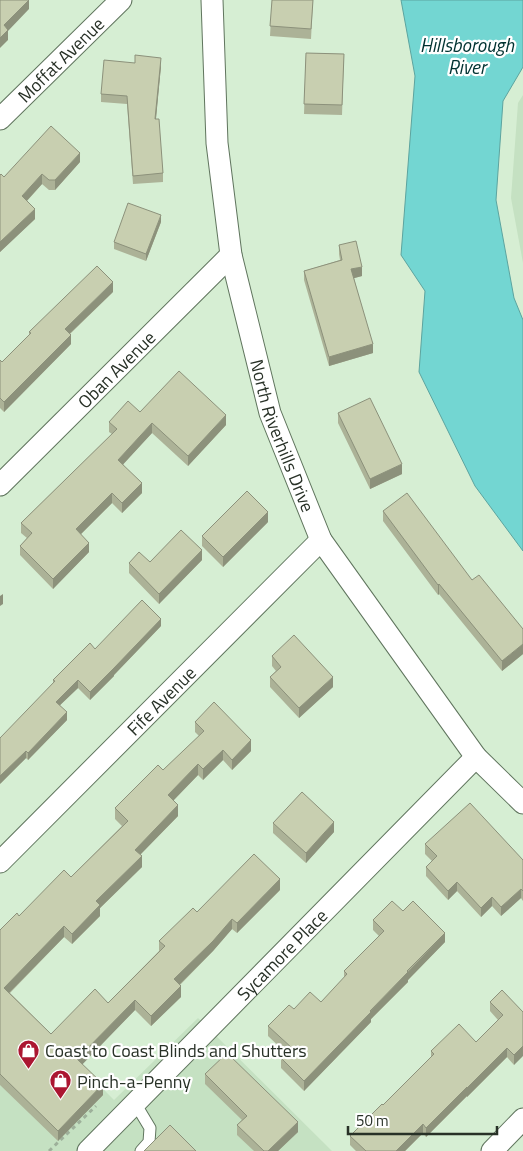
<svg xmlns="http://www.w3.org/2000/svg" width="523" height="1151" font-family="'Titillium Web',sans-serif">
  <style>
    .built { fill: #c5e1c2 }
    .water { fill: #73d6d2; stroke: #5ca49f }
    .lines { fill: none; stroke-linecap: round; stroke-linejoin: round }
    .service-casing { stroke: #60755e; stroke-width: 13 }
    .minor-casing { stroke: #60755e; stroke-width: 23 }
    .path { stroke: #9db09a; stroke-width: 3; stroke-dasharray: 4 4; stroke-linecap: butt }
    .service { stroke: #fff; stroke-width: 11 }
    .minor { stroke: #fff; stroke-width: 21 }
    .wall { fill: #acb297 }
    .shaded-wall { fill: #8c917b }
    .building { fill: #c8cfb0; stroke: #8c917b }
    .labels { text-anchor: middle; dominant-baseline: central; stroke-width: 4.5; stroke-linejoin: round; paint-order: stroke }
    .street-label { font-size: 18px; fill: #283127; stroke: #fff }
    .poi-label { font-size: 18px; fill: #283127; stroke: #fff; text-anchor: start }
    .water-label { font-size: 19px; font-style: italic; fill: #003231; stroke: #fff }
  </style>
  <rect width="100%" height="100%" fill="#d6eed3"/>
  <path class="built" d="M523,95V263L511,198L518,103Z
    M0,985L114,1100L198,1018L332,1151H0Z"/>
  <path class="water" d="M401,0H523V67L503,101L496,200L514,298L523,320V551L475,486L419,372L425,291L401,255L415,76Z"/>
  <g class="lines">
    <defs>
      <path id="service" d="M135,1103L150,1128L149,1142L141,1151"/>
      <g id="minor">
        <path id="s1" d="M212,0L217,143L231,255L270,413L321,540L476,757L523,803"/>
        <path id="s2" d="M0,119L121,0"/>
        <path id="s3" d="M0,485L231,255"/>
        <path id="s4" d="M0,862L321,540"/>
        <path id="s5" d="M88,1151L476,757"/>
        <path d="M492,1151L523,1119"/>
      </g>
    </defs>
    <use href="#service" class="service-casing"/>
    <use href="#minor" class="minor-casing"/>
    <path class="path" d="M49,1151L96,1106"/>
    <use href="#service" class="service"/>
    <use href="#minor" class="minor"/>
  </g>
  <path class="wall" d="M272,0H313L311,39L270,36Z
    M306,53L344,54L342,115L304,114Z
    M161,66L156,119L163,173V182L133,184L127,104L101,102V94Z
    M80,162L55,190H49L42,184L27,201L35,219L0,252V175L4,177Z
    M161,222L146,261L114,249V242Z
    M339,245L362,276L354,278L373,353L329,366L304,280V271L340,260L339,254Z
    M113,292L70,334L71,344L4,412L0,408V360L2,362L29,335V332Z
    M140,412L226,425L188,466L152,433L123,464L142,493L122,513L112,503L81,534L89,552L53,589L20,555V546L27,538L21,533V523L112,434L109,432V422Z
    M338,413L402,474L370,489L338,423Z
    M383,511L472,580L523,629V654L502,671L439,594L438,595L383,521Z
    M268,522L223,567L202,546V536Z
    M202,560L159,604L129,573V563Z
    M161,626L114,675V676L90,700L78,688L60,705L67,720L28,760L26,758L0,784L53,683V680L95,649Z
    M272,656L333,687L299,718L270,687V677L276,671L272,666Z
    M195,722L251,751L232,770L223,760L203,780L198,775L173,801L178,816L140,855L142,867L100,908V916L72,944L64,937L10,993L51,1034L108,1003L159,951V941L197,912L280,890L237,933L232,929L213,951L180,985L181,997L151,1026L135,1010L82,1064L103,1095L58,1141L0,1085V930L71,877L122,826L115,819V808L163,770L199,736L195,732Z
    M273,823L334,832L306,863L273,833Z
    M425,844L523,860V901L521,898L501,916L492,906L481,917L457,891L448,900L426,876V867L432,861L425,854Z
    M403,911L445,942L408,980V982L371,1019V1022L304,1091L281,1068V1058L286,1053L268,1036V1026L294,1009L321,1002L344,978V971L379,936L373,930V920Z
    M490,1002L523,1012L514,1065L507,1057L467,1097V1096L426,1137L423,1133L405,1151H356L350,1145V1136L383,1105L431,1058V1051L476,1042L498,1020L490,1011Z
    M205,1074L298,1132L278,1151H254L237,1135V1125L242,1120L205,1084Z"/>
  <path class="shaded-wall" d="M29,0V9L8,31V40L0,48V38L4,25Z
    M161,58V66L155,128V119Z
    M80,153V162L55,190V180Z
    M42,174V184L22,206V196Z
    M35,209V219L0,252V242Z
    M161,215V222L146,261V254Z
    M362,267V276L351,279V269Z
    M113,282V292L65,338V329Z
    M71,335V344L4,412V402Z
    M373,344V353L329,366V357Z
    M226,415V425L188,466V456Z
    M152,423V433L118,470V460Z
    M402,464V474L370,489V479Z
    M142,483V493L122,513V503Z
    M112,493V503L76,539V529Z
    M268,512V522L223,567V557Z
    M89,543V552L53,589V579Z
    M202,550V560L159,604V594Z
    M439,584V594L438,595V585Z
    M3,594V604L0,606V596Z
    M161,619V626L114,675V676L90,700V692Z
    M523,644V654L502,671V661Z
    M333,677V687L299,718V708Z
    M78,680V688L56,709V702Z
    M67,712V720L28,760V753Z
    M251,740V751L232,770V760Z
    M223,750V760L203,780V769Z
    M26,751V758L0,784V776Z
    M198,764V775L168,806V795Z
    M178,805V816L135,860V850Z
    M334,822V832L306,863V853Z
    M142,856V867L100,908V916L72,944V934L96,901Z
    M280,879V890L237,933V923Z
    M457,882V891L448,900V891Z
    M521,889V898L501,916V907Z
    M492,897V906L481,917V908Z
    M232,919V929L213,951L174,990V979Z
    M64,926V937L4,998V988Z
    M445,933V942L408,980V982L371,1019V1022L304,1091V1081Z
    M181,986V997L151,1026V1016Z
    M135,1000V1010L77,1070V1059Z
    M523,1046V1056L514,1065V1055Z
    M507,1048V1057L467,1097V1088Z
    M103,1084V1095L58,1141V1131Z
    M467,1087V1096L426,1137V1128Z
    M298,1122V1132L278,1151H268Z
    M423,1124V1133L405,1151H396Z"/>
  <path class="building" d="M0,0H29L4,25L8,30L0,38Z
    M272,0H313L311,29L270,26Z
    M306,53L344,54L342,105L304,104Z
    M135,55L161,58L155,119H159L163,173L133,176L127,96L101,94L104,60L135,63Z
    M51,126L80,153L55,180H49L42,174L22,196L35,209L0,242V175L1,174L4,177Z
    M128,203L161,215L146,254L114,242Z
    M356,241L362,267L351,269L373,344L329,357L304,271L342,260L339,245Z
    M97,266L113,282L65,329L71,335L4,402L0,398V360L2,362L31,333L29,332Z
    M179,371L226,415L188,456L152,423L118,460L142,483L122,503L112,493L76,529L89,543L53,579L20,546L32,533L21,523L117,429L109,422L128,401L140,412Z
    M370,398L402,464L370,479L338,413Z
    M247,491L268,512L223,557L202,536Z
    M407,493L472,580L479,575L523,629V644L502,661L439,584L438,585L383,511Z
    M181,530L202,550L159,594L129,563L139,552L150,562Z
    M142,600L161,619L114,668L90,692L78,680L56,702L67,712L28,753L26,751L0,776V738L55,681L53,680L90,643L95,649Z
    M294,635L333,677L299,708L270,677L281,667L272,656Z
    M214,702L251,740L232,760L223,750L203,769L198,764L168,795L178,805L135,850L142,856L96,901L100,905L72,934L64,926L4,988L51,1034L95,989L108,1003L165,946L159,941L193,908L197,912L254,854L280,879L237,923L232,919L213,941L174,979L181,986L151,1016L135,1000L77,1059L103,1084L58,1131L0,1074V930L17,913L19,916L64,870L71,877L128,821L115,808L158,765L163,770L204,731L195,722Z
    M302,792L334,822L306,853L273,823Z
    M470,803L523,860V891L521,889L501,907L492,897L481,908L457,882L448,891L426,867L437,856L425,844Z
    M392,901L403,911L413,901L445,933L407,971L408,972L370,1011L371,1012L304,1081L281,1058L292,1048L268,1026L289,1005L294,1009L310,992L321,1002L347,974L344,971L384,931L373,920Z
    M502,990L523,1012V1046L514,1055L507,1048L467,1088V1087L426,1128L423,1124L396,1151H366L350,1136L382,1104L383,1105L434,1054L431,1051L459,1024L476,1042L503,1015L490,1002Z
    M227,1053L298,1122L268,1151H264L237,1125L247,1116L205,1074Z
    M170,1125L196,1151H144Z"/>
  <defs>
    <symbol id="shop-pin" viewBox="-11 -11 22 30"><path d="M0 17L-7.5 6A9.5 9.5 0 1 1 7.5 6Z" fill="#ab1631" stroke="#fff"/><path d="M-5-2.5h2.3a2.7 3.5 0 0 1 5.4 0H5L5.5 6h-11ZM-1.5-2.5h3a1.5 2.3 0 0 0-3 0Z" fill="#fff"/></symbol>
  </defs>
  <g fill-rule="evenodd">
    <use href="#shop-pin" x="16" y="1038" width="25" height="34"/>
    <use href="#shop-pin" x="48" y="1068" width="25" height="34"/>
  </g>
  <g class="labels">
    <g class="street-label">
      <text stroke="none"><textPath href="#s2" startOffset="85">Moffat Avenue</textPath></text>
      <text stroke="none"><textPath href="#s3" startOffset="164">Oban Avenue</textPath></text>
      <text stroke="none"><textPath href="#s1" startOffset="444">North Riverhills Drive</textPath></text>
      <text stroke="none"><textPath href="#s4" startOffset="228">Fife Avenue</textPath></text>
      <text stroke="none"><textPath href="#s5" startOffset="276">Sycamore Place</textPath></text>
    </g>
    <g class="poi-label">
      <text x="45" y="1050">Coast to Coast Blinds and Shutters</text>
      <text x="77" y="1081">Pinch-a-Penny</text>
    </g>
    <g class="water-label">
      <text x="467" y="44">Hillsborough<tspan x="467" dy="22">River</tspan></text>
    </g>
  </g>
  <path d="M348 1126v8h149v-8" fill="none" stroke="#283127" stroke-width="2.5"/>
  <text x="356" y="1126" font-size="15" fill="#283127" stroke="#ffffff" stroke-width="4" paint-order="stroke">50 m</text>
</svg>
